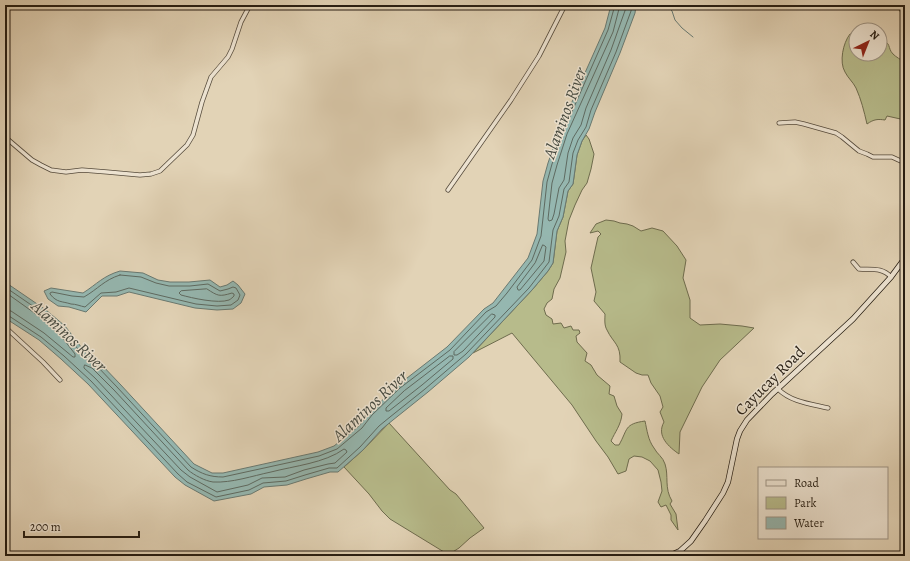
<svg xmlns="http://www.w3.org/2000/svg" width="910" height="561" font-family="Alegreya,serif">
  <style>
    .green { fill: #b7bb8b; stroke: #6e6c4e }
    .water { fill: #95b7b0; stroke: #697971 }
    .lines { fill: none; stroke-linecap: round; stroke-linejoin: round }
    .shore { stroke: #5e6a61; stroke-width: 1 }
    .stream { stroke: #697971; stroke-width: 1 }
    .street-casing { stroke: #554a3b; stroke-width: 5 }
    .secondary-casing { stroke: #261d12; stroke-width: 6 }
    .street { stroke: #ece2d0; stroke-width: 3.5 }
    .secondary { stroke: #ece2d0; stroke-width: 4.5 }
    .labels { text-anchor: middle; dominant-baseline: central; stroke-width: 3; stroke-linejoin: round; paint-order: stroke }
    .street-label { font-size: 16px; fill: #261d12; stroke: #ece2d0 }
    .water-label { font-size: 17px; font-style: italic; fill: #474b41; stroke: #ece2d0 }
  </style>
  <rect width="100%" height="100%" fill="#e2d3b6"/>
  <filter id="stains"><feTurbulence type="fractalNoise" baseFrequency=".005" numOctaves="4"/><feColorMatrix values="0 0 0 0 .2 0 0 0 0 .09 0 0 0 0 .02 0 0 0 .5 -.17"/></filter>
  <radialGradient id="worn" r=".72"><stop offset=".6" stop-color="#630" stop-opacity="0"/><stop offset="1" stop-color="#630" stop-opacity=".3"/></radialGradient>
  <path class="green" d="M896,5H905V18L896,6Z
    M850,34H856V54H880V40C892,42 887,48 893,54C896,57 901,60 905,62V120L887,116L885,120C878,119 874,119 867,124C864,111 861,99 856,88C853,82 848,78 845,72C839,62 843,43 850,34Z
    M586,135L589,139L594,154L591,169L587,183L582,190L575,205L569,220L565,241L566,252L560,278L554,289L552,299L547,303L544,309L546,315L552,319L553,324L561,323L564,328L571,326L573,330H579L580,333L576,336L577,342L587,353L585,361L591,365L597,375L610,386L609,394L614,396L617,406L622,414C621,425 615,432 611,441L615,445H619C628,429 624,424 645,421C647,430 648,440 654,448C657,454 663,457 665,464C669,476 664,488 672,501L670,504L676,514L678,530L671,520V515L666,505L661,507L658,502L662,491L661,482L658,470L650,461L642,457L634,456L629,459L626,471L618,474L608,457L596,441L572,405L512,333L473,353L532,290L548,271L553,263L557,231L563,217L568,191L573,184L577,155L582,141Z
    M606,220L614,221L620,223L627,224L633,226L641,231L652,228L663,231L677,246L686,260L683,278L690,300V318L700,325L720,324L742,326L754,328L720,360L702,387L680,432L679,454C669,447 656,436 664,422L660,412L663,407L660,396L651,383L648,375H642L636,373L620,362C621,344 613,343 607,330C604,325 605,319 605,314L594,301L596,292L591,268L598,237L601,234L598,231L590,233L596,224Z
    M389,423L450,490L456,494L484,528L470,538L459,548L451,553L444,552L390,519L382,511L369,494L344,467L363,450Z"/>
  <path class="water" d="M611,5H636L635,13L620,53L595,112L589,129L582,141L577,155L573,184L568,191L563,217L557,231L553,263L548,271L532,290L469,357L428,392L393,420L382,429L363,450L338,472H330L306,479L287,485L264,487L251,494L214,501L185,485L175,477L88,384L61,359L39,340L5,318V282L46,310L65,326L88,356L98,361L120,384L194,464L212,473H223L318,452L334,446L359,426L369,413L398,385L447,347L484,309L493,303L528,258L537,234L543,181L548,163L559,131L605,28Z
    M120,271L143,273L158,280L170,282H189L210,280L220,287L227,285L233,281L238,285L245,294L241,303L233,309L217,310L195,308L129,292L117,296H102L86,312L69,307L58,306L48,299L44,291L51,288L83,293C97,284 103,276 120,271Z"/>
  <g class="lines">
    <path class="shore" d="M620,5L613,32L567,134L557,165L552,183L548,219L549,221L552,220L554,214L559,188L564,180L568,153L573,138L581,125L586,108L611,50L627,5
      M543,245L545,246L546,247L544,261L520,290H518L517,287L535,263Z
      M120,275L141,277L156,283L169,286H190L208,284L220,291L228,289L233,287L236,288L240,295L238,300L231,305L217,306L196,304L129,288L116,292L101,293L85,307C80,306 76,304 71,304C62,301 57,303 50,294V293L52,292L72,296L84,297C98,289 104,280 120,275Z
      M5,287L43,313L62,329L85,358L95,364L117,387L191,467C202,474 210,477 223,477L319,456L337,449L362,428L372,415L400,388L450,350L486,312L496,306L507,293L532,260L541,236L547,182L552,164L563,132L608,30L615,5
      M207,289C218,296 219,297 232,293L234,294V296C233,297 231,299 229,300C218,304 192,298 181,295L179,293L181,291Z
      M5,292L40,317L58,332L75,354V357H73L44,333L11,311L5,310
      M492,314L495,315V317L463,351L457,355H454V352Z
      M5,315L9,316L41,337L64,356L91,381L178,474L187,482L216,497L249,490L263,483L286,481L305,475L329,468H337L360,447L379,426L390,417L425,389L466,354L529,288L549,262L553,230L559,216L564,189L569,182L573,153L578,140L586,127L591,110L616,52L631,11L632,5
      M450,356H453V359L422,385L389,411H386V408L404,391Z
      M85,365L92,368L114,390L188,470C194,475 205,481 213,482C232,483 252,476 271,472C294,466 325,463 344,449L346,450L347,452L335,463L328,464L304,470L285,477L262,478L248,485L217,492L190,477L181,470L95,378L84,368V367Z"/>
    <path class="stream" d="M667,5L672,11L675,20L682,28L693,37"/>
    <defs>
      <path id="street" d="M779,123L795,122L804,124L836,133L842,137L859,151L867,154L873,157H892L905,163
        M5,137L32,160L41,165L51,170L66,172L82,170L107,172L140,175L151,174L160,171L187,145L193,135L202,102L211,77L228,57L232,49L241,22L250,5
        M448,190L511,100L539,56L565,5
        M853,262L859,269C871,270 882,267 891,277
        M5,327L43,362L60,380
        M778,389C791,402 811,404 828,408"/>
      <path id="secondary" d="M669,556L680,551L691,541L705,521L723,493L728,482L737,439L740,431L747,420L772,394L853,319L891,277L905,258"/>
    </defs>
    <use href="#street" class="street-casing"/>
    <use href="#secondary" class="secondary-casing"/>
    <use href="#street" class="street"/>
    <use href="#secondary" class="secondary"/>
  </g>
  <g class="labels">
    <g class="street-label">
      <text transform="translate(770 381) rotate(-45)">Cayucay Road</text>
    </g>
    <g class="water-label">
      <text transform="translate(565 113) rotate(-70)">Alaminos River</text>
      <text transform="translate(69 336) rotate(43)">Alaminos River</text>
      <text transform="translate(370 406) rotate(-43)">Alaminos River</text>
    </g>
  </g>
  <rect width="910" height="561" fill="none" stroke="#e2d3b6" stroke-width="20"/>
  <rect x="6" y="6" width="898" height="549" fill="none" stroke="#261d12" stroke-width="2"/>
  <rect x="10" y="10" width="890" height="541" fill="none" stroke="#261d12"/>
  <rect x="758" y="467" width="130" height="72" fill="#ece2d0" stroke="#9d9384"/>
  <rect x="766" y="480" width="20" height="6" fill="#ece2d0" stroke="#9d9384"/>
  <text x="794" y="487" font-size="12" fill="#261d12">Road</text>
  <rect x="766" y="497" width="20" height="12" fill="#b7bb8b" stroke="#9d9384"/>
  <text x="794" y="507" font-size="12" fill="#261d12">Park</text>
  <rect x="766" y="517" width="20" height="12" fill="#95b7b0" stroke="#9d9384"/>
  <text x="794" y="527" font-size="12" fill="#261d12">Water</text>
  <g transform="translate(868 42) rotate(43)"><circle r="19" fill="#ece2d0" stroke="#9d9384"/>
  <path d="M0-3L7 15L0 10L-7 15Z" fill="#8f2418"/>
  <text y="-6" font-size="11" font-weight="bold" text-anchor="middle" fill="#261d12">N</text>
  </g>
  <path d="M24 531v6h115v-6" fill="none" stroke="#261d12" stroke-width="2"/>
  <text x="30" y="531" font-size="12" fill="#261d12" stroke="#ece2d0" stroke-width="3" paint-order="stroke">200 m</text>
  <rect width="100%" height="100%" filter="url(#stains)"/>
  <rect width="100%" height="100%" fill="url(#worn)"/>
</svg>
